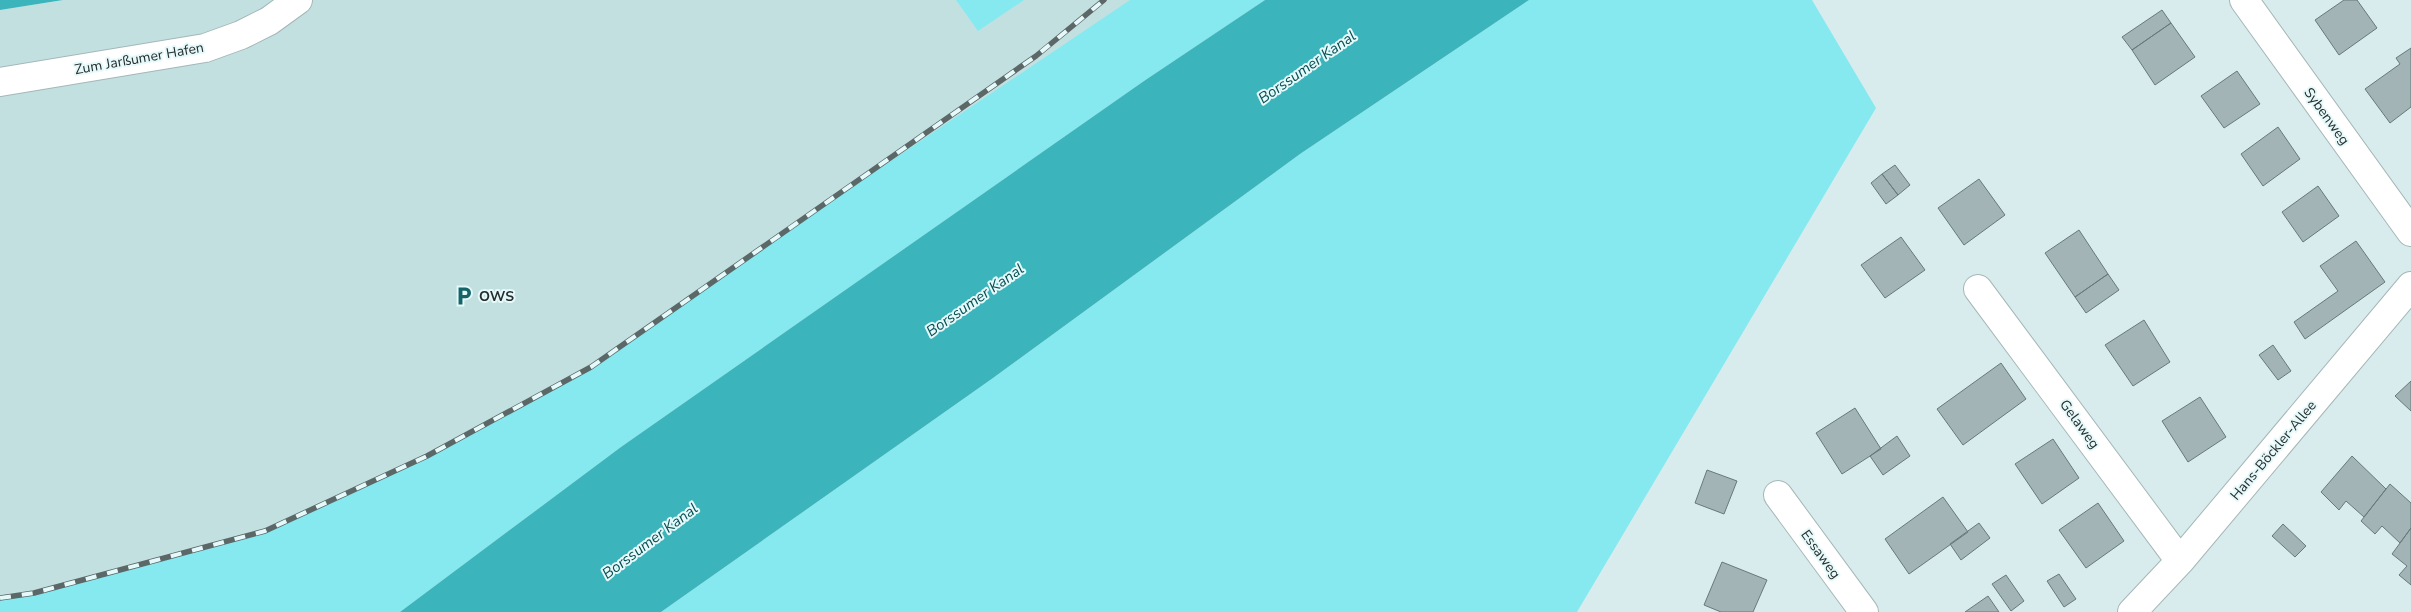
<svg xmlns="http://www.w3.org/2000/svg" width="2411" height="612" font-family="'Nunito Sans',sans-serif">
<style>
.built{fill:#c3e0e1}
.green{fill:#86e9ef}
.water{fill:#3cb4bb}
.building{fill:#a2b4b5;stroke:#68797a}
.lines{fill:none;stroke-linecap:round;stroke-linejoin:round}
.minor-casing{stroke:#a5b7b8;stroke-width:30}
.tertiary-casing{stroke:#a5b7b8;stroke-width:30}
.minor{stroke:#fff;stroke-width:28}
.tertiary{stroke:#fff;stroke-width:28}
.rail-casing{stroke:#5c6767;stroke-width:5.5}
.rail{stroke:#e6f9fa;stroke-width:4;stroke-dasharray:11;stroke-linecap:butt}
.labels{text-anchor:middle;stroke-width:4;stroke-linejoin:round;paint-order:stroke}
.street-label{font-size:14px;fill:#262d2d;stroke:#e6f9fa}
.poi-label{font-size:14px;font-weight:bold;fill:#262d2d;stroke:#e6f9fa;text-anchor:start}
.water-label{font-size:15px;font-style:italic;fill:#054e52;stroke:#e6f9fa}
</style>
<rect width="100%" height="100%" fill="#d9eced"/>
<path class="built" d="M63,0H1265L1144,81L621,447L400,612H0V10Z"/>
<path class="green" d="M956,0H1024L978,31Z
M1130,0H1265L1144,81L621,447L400,612H0V598L34,593L265,531L427,456L591,367L794,226Z
M1529,0H1812L1876,108L1577,612H661L993,378L1300,154Z"/>
<path class="water" d="M0,0H63L0,10Z
M1265,0H1529L1300,154L993,378L661,612H400L621,447L1144,81Z"/>
<path class="building" d="M2344,0H2357L2377,28L2339,55L2315,20Z
M2162,10L2171,23L2132,50L2122,37Z
M2171,23L2195,57L2155,85L2132,50Z
M2411,48V107L2390,123L2365,89L2400,64L2396,58Z
M2237,71L2260,104L2224,128L2201,96Z
M2278,127L2300,159L2263,186L2241,154Z
M1895,165L1910,185L1898,195L1882,174Z
M1882,174L1898,195L1886,204L1871,183Z
M1979,179L2005,215L1964,245L1938,208Z
M2318,186L2339,216L2303,242L2282,212Z
M2079,230L2108,274L2075,297L2045,253Z
M1901,237L1925,270L1885,298L1861,265Z
M2356,241L2385,282L2305,339L2294,322L2338,291L2320,266Z
M2108,274L2119,290L2086,313L2075,297Z
M2144,320L2170,362L2133,386L2105,345Z
M2273,345L2291,371L2278,380L2259,355Z
M2001,363L2026,399L1963,445L1937,409Z
M2411,381V411L2395,396Z
M2200,397L2226,437L2188,462L2162,421Z
M1855,408L1881,449L1842,474L1816,433Z
M1897,436L1910,456L1883,475L1870,456Z
M2053,439L2079,478L2042,504L2015,464Z
M2352,456L2386,489L2364,517L2346,501L2339,510L2321,492Z
M1707,470L1737,481L1724,514L1695,503Z
M2390,484L2411,503V528L2400,543L2382,526L2375,534L2361,521Z
M1943,497L1968,532L1909,574L1885,539Z
M2098,503L2124,541L2086,568L2059,530Z
M1979,523L1990,538L1961,560L1950,544Z
M2283,524L2306,546L2295,557L2272,536Z
M2411,528V585L2399,575L2407,566L2392,554Z
M1722,562L1767,580L1753,612H1721L1704,605Z
M2059,574L2076,599L2064,607L2047,581Z
M2006,575L2024,601L2011,611L1992,584Z
M1988,596L1999,612H1965Z"/>
<g class="lines">
<defs>
<path id="minor" d="M2244,0L2411,232
M1978,289L2180,561
M1778,495L1864,612
M2132,612L2180,561L2411,286"/>
<path id="tertiary" d="M0,82L205,48L241,35L269,21L298,0"/>
</defs>
<use href="#minor" class="minor-casing"/>
<use href="#tertiary" class="tertiary-casing"/>
<use href="#minor" class="minor"/>
<use href="#tertiary" class="tertiary"/>
<defs>
<path id="rail" d="M0,598L34,593L265,531L427,456L591,367L1036,56L1104,0"/>
</defs>
<use href="#rail" class="rail-casing"/>
<use href="#rail" class="rail"/>
</g>
<defs>
<symbol id="parking-bare" viewBox="-9 -9 18 18"><path d="M-3.5-5.5H1a3.5 3.5 0 0 1 0 7H-1V5.5H-3.5ZM-1-3.4V-.6H.8a1.4 1.4 0 0 0 0-2.8Z" fill="#146468" stroke="#e6f9fa" stroke-width="2.5" paint-order="stroke"/></symbol>
</defs>
<g fill-rule="evenodd">
<use href="#parking-bare" x="450" y="282" width="28" height="28"/>
</g>
<g class="labels">
<g class="street-label">
<text transform="translate(139 58) rotate(-10)" y="5">Zum Jarßumer Hafen</text>
<text transform="translate(2327 116) rotate(54)" y="5">Sybenweg</text>
<text transform="translate(2080 424) rotate(54)" y="5">Gelaweg</text>
<text transform="translate(2273 450) rotate(-50)" y="5">Hans-Böckler-Allee</text>
<text transform="translate(1821 554) rotate(54)" y="5">Essaweg</text>
</g>
<g class="poi-label">
<text x="479" y="301">OWS</text>
</g>
<g class="water-label">
<text transform="translate(1307 67) rotate(-35)" y="5">Borssumer Kanal</text>
<text transform="translate(975 300) rotate(-35)" y="5">Borssumer Kanal</text>
<text transform="translate(650 541) rotate(-37)" y="5">Borssumer Kanal</text>
</g>
</g>
</svg>
